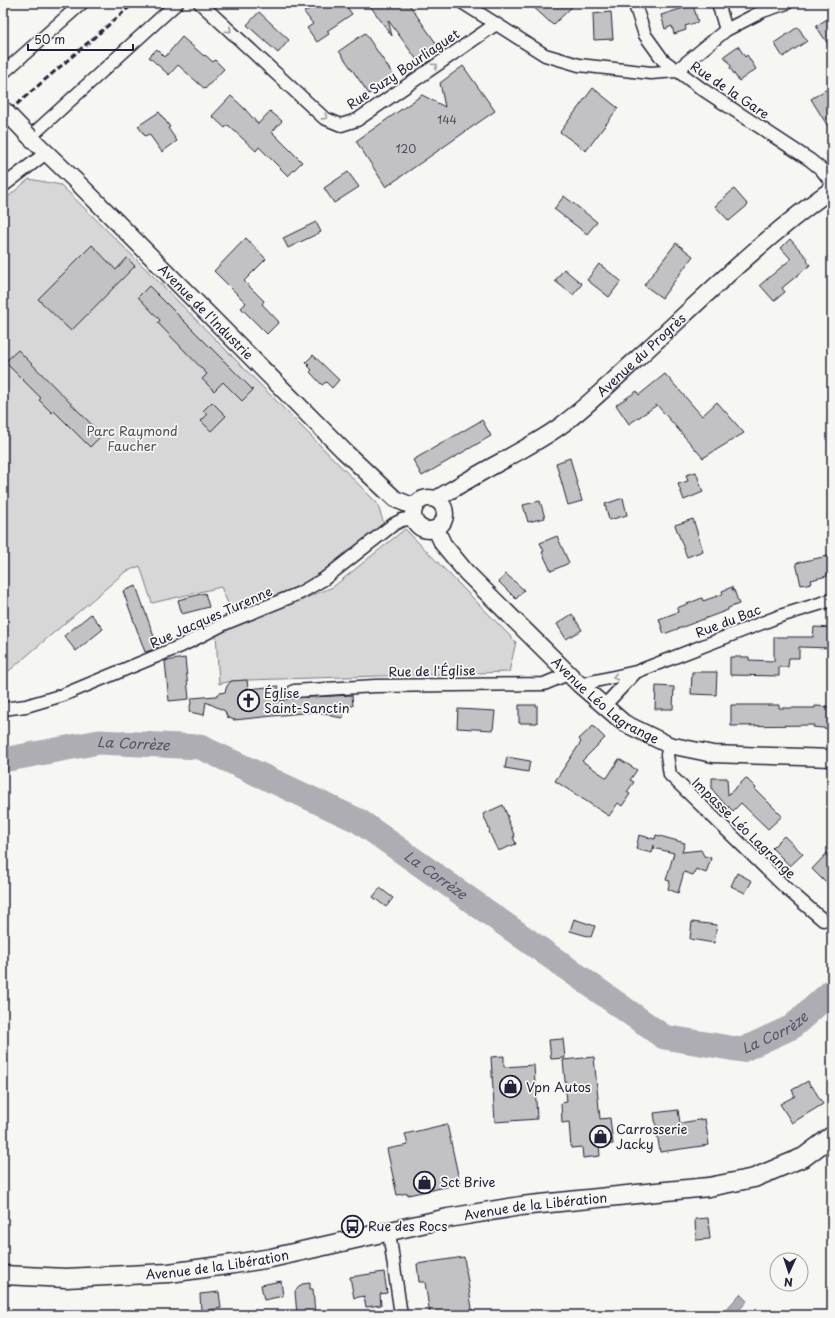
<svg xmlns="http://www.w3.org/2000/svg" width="835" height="1318" font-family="'Playpen Sans',sans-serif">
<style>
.green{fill:#d7d7d7;stroke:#7c7c89}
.water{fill:#adadb3;stroke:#757583}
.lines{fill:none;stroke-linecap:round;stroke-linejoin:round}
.river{stroke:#adadb3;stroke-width:25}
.building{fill:#c2c2c4;stroke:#22223b}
.street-casing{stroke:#22223b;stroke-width:15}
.secondary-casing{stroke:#22223b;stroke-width:19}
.primary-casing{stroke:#22223b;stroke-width:21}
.street{stroke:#f6f6f2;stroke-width:12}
.secondary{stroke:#f6f6f2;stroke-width:16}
.primary{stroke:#f6f6f2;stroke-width:18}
.rail{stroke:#22223b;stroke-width:3;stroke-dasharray:6 3;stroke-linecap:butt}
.secondary-bridge-casing{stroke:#22223b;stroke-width:19;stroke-linecap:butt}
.secondary-bridge{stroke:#f6f6f2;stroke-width:16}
.oneway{stroke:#9797a0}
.labels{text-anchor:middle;stroke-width:3.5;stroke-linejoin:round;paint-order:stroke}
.number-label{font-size:11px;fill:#4a4a5d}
.street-label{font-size:13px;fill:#22223b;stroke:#f6f6f2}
.park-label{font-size:13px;fill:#4f4f62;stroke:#f6f6f2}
.poi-label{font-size:13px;fill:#22223b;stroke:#f6f6f2;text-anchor:start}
.water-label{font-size:14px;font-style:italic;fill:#535365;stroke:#f6f6f2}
</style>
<rect width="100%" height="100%" fill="#f6f6f2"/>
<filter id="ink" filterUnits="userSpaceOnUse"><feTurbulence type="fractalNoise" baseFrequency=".025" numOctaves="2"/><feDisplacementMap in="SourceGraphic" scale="8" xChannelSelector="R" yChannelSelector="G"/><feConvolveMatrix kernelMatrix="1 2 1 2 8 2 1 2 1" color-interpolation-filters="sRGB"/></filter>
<g filter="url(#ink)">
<path class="green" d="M29,179L61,185L147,270L377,503L386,530L324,579L235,620L221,587L152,603L140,566L125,572L3,676V201Z
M405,529L516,642L509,672L247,680L232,681L219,684L216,634L333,587Z"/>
<path class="water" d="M740,1294L747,1301L735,1315H727L724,1312Z"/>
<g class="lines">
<path class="river" id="s1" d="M3,760L99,742L200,747L359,821L664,1037L742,1050L792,1027L832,991"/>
</g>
<path class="building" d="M307,3H344L352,14L327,31L329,34L317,42L307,28L313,24L304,12L311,8Z
M368,3H408L438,46L417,60L388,20L392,36Z
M529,3H576L553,25Z
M693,5L698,22L685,26L686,30L674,34L672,26L665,29L661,15Z
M259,12L289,40L278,53L247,25Z
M611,12L613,39L594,40L593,14Z
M832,16V50L816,26Z
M798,27L807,41L783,57L774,43Z
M365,33L394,76L369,94L339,51Z
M182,37L204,56L205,55L213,62L215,60L224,69L205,89L178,65L169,75L149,57L157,49L165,57Z
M738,46L745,57L747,55L756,69L739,81L730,68L731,66L724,56Z
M463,66L495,111L386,187L356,141L422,95L445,107L440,83Z
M832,86V133L811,99Z
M593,88L618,108L586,151L560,132Z
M231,96L244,108L258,124L270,111L282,121L272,132L302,162L288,176L259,147L256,151L228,125L225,128L212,116Z
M159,112L170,127L168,128L177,141L162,152L149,134L145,136L138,126Z
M348,172L359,187L334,203L324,188Z
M734,189L748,205L729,221L715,206Z
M564,196L597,222L587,234L554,209Z
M316,222L321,232L288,248L283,238Z
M246,238L266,259L244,281L264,301L262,304L279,322L267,334L241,308L246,303L214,271Z
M790,239L808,259L807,261L810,265L782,288L785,292L774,301L760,285L791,259L781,248Z
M676,243L693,256L662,298L644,285Z
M92,245L116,270L127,258L135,266L71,331L38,299Z
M599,264L621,281L609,297L587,280Z
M564,269L582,284L573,295L555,281Z
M149,286L253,390L242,401L223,382L214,391L202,379L207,374L158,323L160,320L138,297Z
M18,350L102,435L90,447L54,411L52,413L39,400L41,398L5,362Z
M313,355L339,380L332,388L326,382L322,385L310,372L312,370L308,366L309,365L306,362Z
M665,374L702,416L717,402L744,433L703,458L657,405L629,424L616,405L637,391L639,395Z
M212,402L226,416L211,431L201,421L207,415L203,411Z
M482,420L491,436L422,476L413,460Z
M570,458L582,501L568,505L556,463Z
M696,472L703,492L684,500L678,484L688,481L686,475Z
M623,498L627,515L609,520L605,504Z
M540,501L545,518L528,522L523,505Z
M693,519L703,551L687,557L675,525Z
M557,536L569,563L551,571L542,552L544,551L540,543Z
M832,555V572L827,574V576L811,580L812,583L801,585L796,563Z
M506,574L524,590L516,599L499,582Z
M136,586L158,648L145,652L123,591Z
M732,587L733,591L734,590L739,604L728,608V610L664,634L659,619L678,612L677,608L702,598L703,601L723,594L722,591Z
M205,593L209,607L182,614L178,600Z
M91,614L103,629L76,651L64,636Z
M572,614L582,630L566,639L557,624Z
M814,627L832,628V648L799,647V658H789L788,667H779V676L730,675V657H749V660L774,661V637H813Z
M185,658L189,699L169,701L165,661Z
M692,672H717L716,695L691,694Z
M247,680L248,689L278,686L280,701L292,698L352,695L353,706H346V709H343V718L331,716V714L312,712L234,720L227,717L225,711L206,702L204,715L189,712L192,698L216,696L220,693L225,692L227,686L231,681Z
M656,686L674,687L673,709H655Z
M519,705H537V723H519Z
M731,705H779V708H815V706L832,707V729L813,727L814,725L731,726Z
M458,709L495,711L493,730L457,728Z
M593,726L605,738L582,761L607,778L619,759L637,770L630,780L634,782L627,792L630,794L622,806L618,803L609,816L555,781L581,742L579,739Z
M507,757L530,761L528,772L505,768Z
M712,778H727L728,795L746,778L756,788L755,789L782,816L768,829L741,803L733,811L728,806V808L712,789Z
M503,805L508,817L507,818L515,837H513L516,844L498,851L489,832L490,831L483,814Z
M639,835L655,839L656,835L685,843L682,852L701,850L704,856L711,858L706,873L696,869L693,875L684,872L678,893L668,889L670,881L666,880L674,853L653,848L654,845L652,853L636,849Z
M784,836L803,854L790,866L772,848Z
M832,848V889L812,869Z
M737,873L752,881L745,893L731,886Z
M380,888L393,898L386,907L373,897Z
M574,919L595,926L591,937L570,931Z
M692,922L717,925L714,943L690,939Z
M563,1039L565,1058L551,1059L549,1040Z
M504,1056V1067L534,1065L537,1119L495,1122L491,1057Z
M594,1057L600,1119L610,1118L613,1144L599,1145L600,1156L583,1158L582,1147L571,1148L569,1122L562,1123L561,1103L567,1102L563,1060Z
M808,1081L811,1087L812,1086L823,1104L792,1123L780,1104L795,1096L792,1090Z
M678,1110L680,1123L705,1119L709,1145L660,1152L654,1113Z
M447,1124L460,1184L408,1195V1193L397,1195L387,1149L408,1145L405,1134Z
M708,1218L710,1239L696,1240L695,1219Z
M464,1257L473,1315H430L425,1282H419L417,1264Z
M384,1272L387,1293L380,1294L381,1305L366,1307L364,1296L354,1298L350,1277Z
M281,1281L283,1296L264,1300L261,1285Z
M310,1283V1289H313L315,1314L297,1315L295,1291L302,1284Z
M219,1292L221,1308L201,1311L200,1294Z"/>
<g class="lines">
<defs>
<path id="street" d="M200,3L324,118L341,125L357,120L496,24
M463,3L545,55L579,65L651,73L676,71L726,30L763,11L787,3
M636,3V8L645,35L663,60L702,89L810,160L821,169L832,183
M718,3L726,30
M3,73L82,3
M30,137L177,3
M3,186L46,153
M636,672L780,616L832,600
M580,685L591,682L636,672L604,706
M294,691L375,686L544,684L568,674
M3,709L26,706L63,695L181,646L226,623L300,593L324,579L394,524L402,520L413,518
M669,745L667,755L670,775L786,888L823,920
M389,1232L401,1315"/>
<g id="secondary">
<path id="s2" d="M30,137L81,186L344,451L395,499L415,507"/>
<circle cx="429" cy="514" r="16"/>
<path id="s3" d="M436,499C458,486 481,472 504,460C524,448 545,438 563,424C590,404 613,380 638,358C701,300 762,239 832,189"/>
<path id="s4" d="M436,529L443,544L466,572L580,685L624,723L669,745L713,754L832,758"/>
</g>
<g id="primary">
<path id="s5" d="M3,1275L66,1278L169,1273L234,1264L271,1258L448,1218L521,1206L666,1191L709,1187L754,1178L804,1157L832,1136"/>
</g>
</defs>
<use href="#street" class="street-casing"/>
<use href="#secondary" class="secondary-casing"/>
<use href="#primary" class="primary-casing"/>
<use href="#street" class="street"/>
<use href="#secondary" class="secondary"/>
<use href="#primary" class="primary"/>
<path class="rail" d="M3,116L134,3"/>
<defs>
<path id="secondary-bridge" d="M3,109L30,137"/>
</defs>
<use href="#secondary-bridge" class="secondary-bridge-casing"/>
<use href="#secondary-bridge" class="secondary-bridge"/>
</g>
<defs><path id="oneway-chevron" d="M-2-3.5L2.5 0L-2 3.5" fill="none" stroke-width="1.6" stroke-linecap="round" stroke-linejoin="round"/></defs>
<g class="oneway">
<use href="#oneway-chevron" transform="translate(229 30) rotate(43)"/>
<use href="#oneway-chevron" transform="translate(435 66) rotate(-35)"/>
<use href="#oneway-chevron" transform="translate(325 117) rotate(32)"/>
<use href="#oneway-chevron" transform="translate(615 677) rotate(168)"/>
</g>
</g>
<defs>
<symbol id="church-ring" viewBox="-11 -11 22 22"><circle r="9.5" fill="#f6f6f2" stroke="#22223b" stroke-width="1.5"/><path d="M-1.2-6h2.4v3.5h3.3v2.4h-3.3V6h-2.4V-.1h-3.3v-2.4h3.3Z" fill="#22223b"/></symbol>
<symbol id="shop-ring" viewBox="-11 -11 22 22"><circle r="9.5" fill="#f6f6f2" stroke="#22223b" stroke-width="1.5"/><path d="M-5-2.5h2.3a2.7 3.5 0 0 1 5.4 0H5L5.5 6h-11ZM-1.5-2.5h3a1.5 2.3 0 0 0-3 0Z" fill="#22223b"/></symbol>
<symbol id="bus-ring" viewBox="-11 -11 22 22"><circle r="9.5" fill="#f6f6f2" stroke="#22223b" stroke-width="1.5"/><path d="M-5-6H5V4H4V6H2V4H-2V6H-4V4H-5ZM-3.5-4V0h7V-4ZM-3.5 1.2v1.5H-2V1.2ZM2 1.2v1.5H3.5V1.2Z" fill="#22223b"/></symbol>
</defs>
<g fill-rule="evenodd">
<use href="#church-ring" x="236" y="688" width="25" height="25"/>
<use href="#shop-ring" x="498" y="1074" width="25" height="25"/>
<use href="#shop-ring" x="588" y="1124" width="25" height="25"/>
<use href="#shop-ring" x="412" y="1170" width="25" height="25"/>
<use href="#bus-ring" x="340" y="1214" width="25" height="25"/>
</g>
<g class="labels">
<g class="number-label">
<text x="447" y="124">144</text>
<text x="406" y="153">120</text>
</g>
<g class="street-label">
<text transform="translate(403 69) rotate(-34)" y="5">Rue Suzy Bourliaguet</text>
<text transform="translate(730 90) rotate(34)" y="5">Rue de la Gare</text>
<text dy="5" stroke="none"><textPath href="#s2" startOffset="248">Avenue de l'Industrie</textPath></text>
<text dy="5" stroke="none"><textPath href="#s3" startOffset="252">Avenue du Progrès</textPath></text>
<text transform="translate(211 617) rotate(-24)" y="5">Rue Jacques Turenne</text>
<text transform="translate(728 621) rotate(-21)" y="5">Rue du Bac</text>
<text transform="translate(432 671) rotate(-1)" y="5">Rue de l'Église</text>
<text dy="5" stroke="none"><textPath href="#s4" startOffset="243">Avenue Léo Lagrange</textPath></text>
<text transform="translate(744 828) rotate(44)" y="5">Impasse Léo Lagrange</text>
<text dy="5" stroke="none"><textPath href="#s5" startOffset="539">Avenue de la Libération</textPath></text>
<text dy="5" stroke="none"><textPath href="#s5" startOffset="215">Avenue de la Libération</textPath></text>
</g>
<g class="park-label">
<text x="132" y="436">Parc Raymond<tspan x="132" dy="15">Faucher</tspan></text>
</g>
<g class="poi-label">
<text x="264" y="698">Église<tspan x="264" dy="15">Saint-Sanctin</tspan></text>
<text x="526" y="1092">Vpn Autos</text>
<text x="616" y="1134">Carrosserie<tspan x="616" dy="15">Jacky</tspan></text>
<text x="440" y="1187">Sct Brive</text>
<text x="368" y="1231">Rue des Rocs</text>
</g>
<g class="water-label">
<text dy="5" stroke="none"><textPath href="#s1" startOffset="132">La Corrèze</textPath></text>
<text dy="5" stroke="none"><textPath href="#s1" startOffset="468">La Corrèze</textPath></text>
<text dy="5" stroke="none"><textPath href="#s1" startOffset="864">La Corrèze</textPath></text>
</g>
</g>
<rect width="835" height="1318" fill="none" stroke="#f6f6f2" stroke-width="16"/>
<rect x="8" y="8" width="819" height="1302" fill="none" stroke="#22223b" stroke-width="1.5" filter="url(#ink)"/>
<g transform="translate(789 1272) rotate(183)"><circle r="19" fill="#f6f6f2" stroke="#a1a1a9"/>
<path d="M0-3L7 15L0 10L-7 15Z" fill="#22223b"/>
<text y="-6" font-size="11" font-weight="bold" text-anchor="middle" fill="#22223b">N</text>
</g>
<path d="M28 44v6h105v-6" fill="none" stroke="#22223b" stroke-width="2"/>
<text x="34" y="44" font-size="12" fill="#22223b" stroke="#f6f6f2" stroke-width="3" paint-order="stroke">50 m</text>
</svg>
